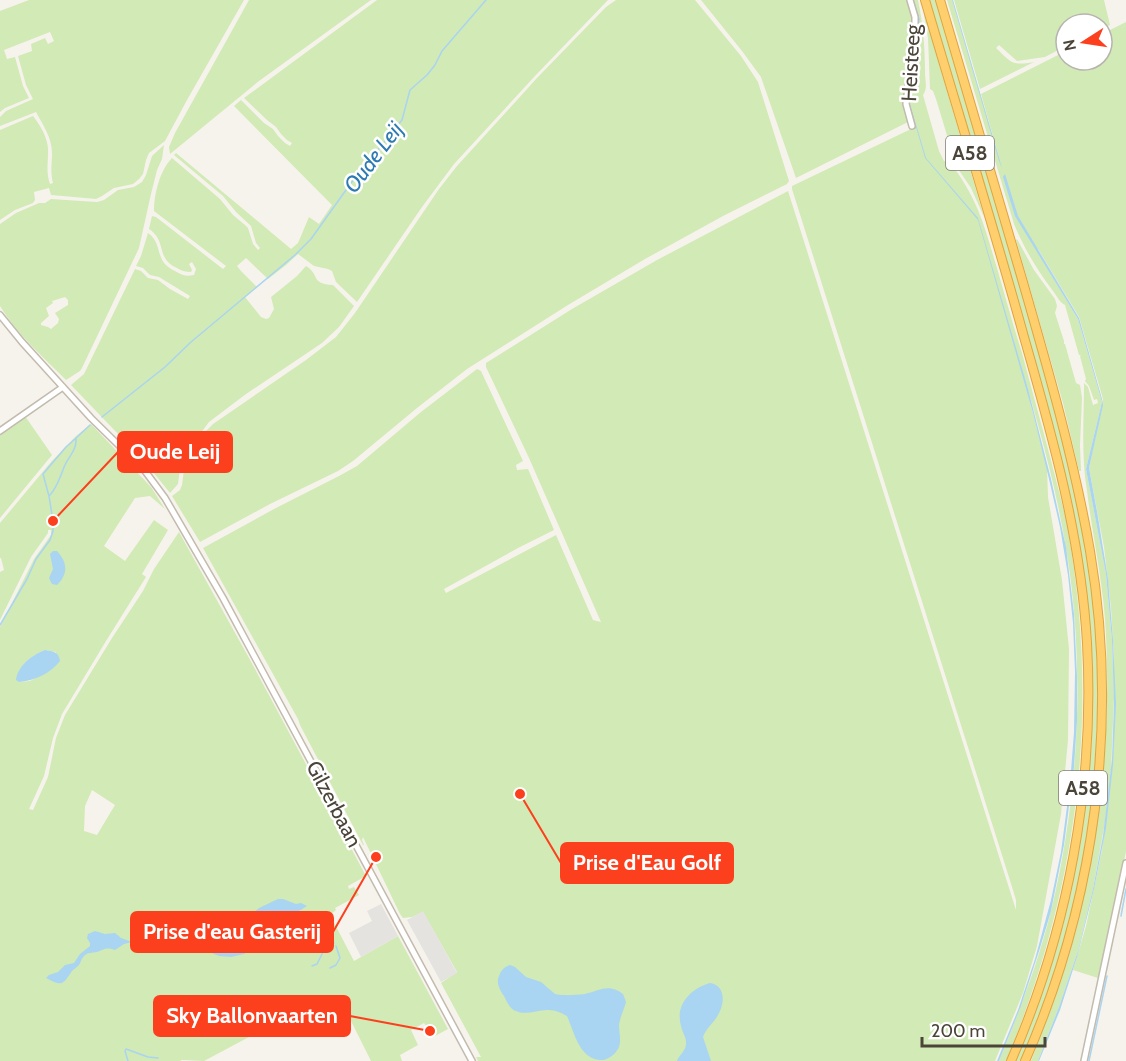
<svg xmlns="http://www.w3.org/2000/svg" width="1126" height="1061" font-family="Cabin,sans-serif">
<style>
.green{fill:#d2eab5;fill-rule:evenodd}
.parking{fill:#e5e3e0}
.water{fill:#a9d4f2}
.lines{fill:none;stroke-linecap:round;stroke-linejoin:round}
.stream{stroke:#a9d4f2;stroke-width:1.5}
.minor-casing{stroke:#c2bbae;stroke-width:8}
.highway-casing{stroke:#e0a43c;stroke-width:10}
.minor{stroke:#fff;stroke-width:5}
.highway{stroke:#ffcf6e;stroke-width:8}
.labels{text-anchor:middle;stroke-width:5;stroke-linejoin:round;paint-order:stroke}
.shield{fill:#fff;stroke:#817c74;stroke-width:1.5}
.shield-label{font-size:20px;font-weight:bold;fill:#4b4439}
.street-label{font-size:21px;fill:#4b4439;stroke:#fff}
.water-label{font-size:22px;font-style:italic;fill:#2e7ab2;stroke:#fff}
.leader{fill:none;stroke:#fc3f1d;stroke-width:2}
.callout-dot{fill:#fc3f1d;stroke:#fff;stroke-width:2}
.callout{fill:#fc3f1d;stroke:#fc3f1d;stroke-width:2}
.callout-label{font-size:22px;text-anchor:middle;font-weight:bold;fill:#fff}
</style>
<rect width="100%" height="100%" fill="#f6f3ec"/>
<path class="green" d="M29,0H244L187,100L165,141L149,153L146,160L143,174L139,179L133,184L114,188L102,196L96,199L51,195L49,188L34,192L35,200L33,203L15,210L0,220V130L33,116C41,126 49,140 48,153C48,164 46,173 50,184L53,183C50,172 52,164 52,153C52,138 43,125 36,112L0,126V117L6,111L33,99L26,85L18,56L32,51L31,44L45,38L48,44L54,41L50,32L4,50L7,59L15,57L23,86L29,98L5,108L0,112V11Z
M249,0H371L259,81L170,154L169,147L175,133Z
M377,0H608L535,76L454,164L422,207L357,302L336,282L332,271L328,269L314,266L298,254L286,265L268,279L246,258L237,266L241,271L257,287L245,297L261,317L266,319L269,318L274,309L271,297L297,276L306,266C320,274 310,284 333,285L354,306L339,327L322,343L246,394L209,422L188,450L180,469L178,484L170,493L145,462L71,385L84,374L135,269L141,271L148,278L158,280L170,289L188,299L190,296L159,277L150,275L143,268L136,266L141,256L148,233C164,244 153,261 175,271C182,275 186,277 194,275L196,269L192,262L189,264L192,270L191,272C186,272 182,271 177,268C155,258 168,242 149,229L152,216L156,217L223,269L226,266L154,211C154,194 160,170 172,158L220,199L233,215L245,225L248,228L253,244L258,250L260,248L256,243L251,226L236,212L223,196L174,155L176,153L291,249L298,243L309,217L319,224L332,205L234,106L241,100L264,123L273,129L278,136L285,143L290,146L292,143L287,140L281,134L276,127L267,120L244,98Z
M616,0H695L741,56L758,82L789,181L787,184L723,216L645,259L568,305L467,369L417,408L353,461L338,471L270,504L200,542L172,496L180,490L182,485L184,470L192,452L207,430L213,424L306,360L336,337L355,313L439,189L457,166L537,78L606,7Z
M701,0H908L914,18L905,105L908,122L796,178L761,77L742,51Z
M914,0H918C923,24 925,47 925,72C925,81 928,88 923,95L939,151L944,161L950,162C961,177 971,193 978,210C986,229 991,249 997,268C1005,296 1013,325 1022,353C1031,386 1040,420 1049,453C1055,477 1062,501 1067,525C1101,710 1078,889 1006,1061H999C1019,1012 1038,963 1051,911C1077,804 1084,691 1071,582C1062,510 1043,439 1022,370L1047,468L1048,497L1062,580L1069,649L1068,740L1061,814L1037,946L1023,993L995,1061H478L476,1057H481L441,983L457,972L423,912L412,917L403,918L400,914L363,837L362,840L364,845H363L300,725L298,719L203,548L274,509L339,476L357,466L421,412L477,369L481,371L523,461L516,465L517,470L528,469L554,530L518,548L444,589L446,593L556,535L593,620L601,622L529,458L486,367V363L572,309L657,260L788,191L1016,910V900L1013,890L792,189V186L911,129L908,106L918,17L909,103L917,127L910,104L920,19Z
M929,0H937C967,102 997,204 1026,306C1056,409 1086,513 1095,621C1108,772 1080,922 1022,1061H1015C1068,930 1096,796 1090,654C1085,536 1053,423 1020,311C990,207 960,104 929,0Z
M947,0H952L1002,168L981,94L1066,51V60H1102V34L1126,22V852L1098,978L1073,970L1086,926L1102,850L1108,807L1114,742V659L1111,608L1104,547L1089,468L1103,399L1079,317L1038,249H1036L1078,319L1102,402L1086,469L1106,574L1112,640L1114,698L1111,769L1105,822L1093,889L1078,951L1059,1007L1038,1061H1031C1047,1020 1063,979 1074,937C1100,840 1111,735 1106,635C1104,586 1093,539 1087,491C1081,455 1084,418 1084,383L1088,387L1093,405L1098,403L1097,399L1094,400L1089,386L1085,381L1086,379L1080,356L1081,355H1079L1065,305C1059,302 1057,296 1053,291C1037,270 1024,248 1014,224Z
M954,0H1104L1110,25L1102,29V24H1066V46L1045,57L1017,61L999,45L996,48C1012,63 1011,66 1034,62L980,89Z
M923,9L984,217L971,188L952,160L953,155L936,99L933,91L930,89L928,38Z
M164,145L162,159L157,170L151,194L139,248L82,368L80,371L66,380C43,357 17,334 0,306V224L16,213L39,203H45L51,199L97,202L104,200L118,190L134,187L142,182L146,175L152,156ZM65,297L68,300V305L55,313L59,319L58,323L51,329L48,327L41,325V323L49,316L46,308L53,303L52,301Z
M1017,239L1034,270L1055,299L1057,306L1055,313L1064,341V344H1065L1076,383L1080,385L1082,398L1080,445L1081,471H1079L1063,403L1016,240Z
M25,416L52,455L0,518V433Z
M91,424L151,487L165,509L150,496L135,498L104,546L125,561L154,520L168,530L142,574L146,577L106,641L62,714L53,738L44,776L29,809L33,810L48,777L56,738L65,715L112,638L143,591L154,569L179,532L249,658L366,876L348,886L349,889L354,887L359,895L335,908L336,910L330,915L354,961L398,936L448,1029L435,1036L430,1027L428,1028L424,1023L411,1030L418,1045L400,1055L402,1061H371L343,1005L335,1006L329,998L283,1019L204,1061L182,1060L180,1061H0V627L34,559L51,535V530H48V533L31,557L0,620V572L4,570L1,558H0V523L51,462L75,437ZM45,650L56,652L52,669L30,681L19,682L17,680C18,665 32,655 45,650ZM92,790L115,805L97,835L84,831L85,806Z"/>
<path class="parking" d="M381,904L398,936L361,957L349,933L372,921L367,911Z
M423,911L457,973L441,982L407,920Z"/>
<path class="water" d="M912,0H914L920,19L910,104L926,158L978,218L1028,389L1051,479L1066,547L1074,614L1077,676V721L1074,767L1064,845L1051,911L1040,948L1021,1006L999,1061H997L1018,1010L1035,959L1051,900L1061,852L1070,784L1074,732L1075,672L1073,623L1068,575L1060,527L1049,479L1033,413L978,220L925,158L909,103L918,20Z
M952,0H953L1002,168L999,161Z
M1005,174L1018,216L1079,318L1102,399L1103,405L1089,468L1098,517L1108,579L1113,640L1116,704L1113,765L1106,828L1094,889L1077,957L1060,1010L1039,1061H1038L1059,1007L1078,951L1093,889L1103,836L1112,759L1114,704L1112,640L1106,574L1086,469L1102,402L1078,319L1015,216L1003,177Z
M53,551H57C68,563 68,574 57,585L52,584L49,578L53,569L50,554Z
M45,650C53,651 59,652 60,661C51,673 34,681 19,682L16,680C18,665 32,655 45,650Z
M278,899H283L296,904L301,903L307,906L269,930L255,948L244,954L231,957L219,956L207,951L192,939L182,937L172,930L160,934L158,932L171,919L181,913L203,915L220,919L248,917L259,908Z
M95,931L105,934L115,933L121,938L132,942L124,944L115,950C105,947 106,949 97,952C92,953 88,952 84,956C81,959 81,962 79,965C77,967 74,969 72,971C62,986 62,986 46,978L49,975L58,972L65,965L74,963L80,954L90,946V943L87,938L88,934Z
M510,965L515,967L526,977L541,982L555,994C564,996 575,995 585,994C600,991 608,983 623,994L626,1002C624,1010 620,1017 619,1025C619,1033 622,1042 618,1049C615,1054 609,1059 603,1060C579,1061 574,1031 567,1016C562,1013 555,1010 549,1010C539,1009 526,1016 516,1011C510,1009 507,1002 504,996C501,991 497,986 498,979C500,972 503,967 510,965Z
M710,983C725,985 725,1002 719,1013C715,1022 706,1028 703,1037L711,1061H677C679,1055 686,1051 686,1044C687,1038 682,1032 681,1026C675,1005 690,989 710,983Z"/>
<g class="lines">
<path class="stream" d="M102,417L165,367L191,342L295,255L311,239L351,183L402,120L410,90L427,75L435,65L442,51L486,0
M49,496L43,474L66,447L75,439
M0,625L27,579L36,559L50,540L53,531V521L49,496C58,487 60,476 65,465C69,456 77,450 76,438L90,425
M1121,916L1126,889
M312,966L317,964L324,950L334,943
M330,968L336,965L340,958L336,946
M128,1061L125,1051L126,1049L148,1057L158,1058
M1089,1061L1107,976"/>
<defs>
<path id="minor" d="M910,0L915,17V25L906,104L912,126
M0,315L22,342L91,418L145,471L165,498L223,598L472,1061
M0,431L63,387
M1084,1061L1126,863"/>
<path id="highway" d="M925,0C958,112 993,225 1024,337C1053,438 1081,538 1087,643C1095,785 1068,931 1011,1061
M940,0C967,93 995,186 1022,279C1048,369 1074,459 1090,551C1119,722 1095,902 1025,1061"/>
</defs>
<use href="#minor" class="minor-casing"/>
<use href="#highway" class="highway-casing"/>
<use href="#minor" class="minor"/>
<use href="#highway" class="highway"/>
</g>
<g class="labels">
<g class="shield">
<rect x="946" y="136" width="48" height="34" rx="4.5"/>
<rect x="1059" y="771" width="48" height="34" rx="4.5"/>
</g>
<g class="shield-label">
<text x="970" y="160">A58</text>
<text x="1083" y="795">A58</text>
</g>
<g class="street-label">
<text transform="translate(911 63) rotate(-87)" y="7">Heisteeg</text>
<text transform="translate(334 804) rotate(62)" y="7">Gilzerbaan</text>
</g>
<g class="water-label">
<text transform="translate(373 157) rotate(-53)" y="8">Oude Leij</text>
</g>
</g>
<path class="leader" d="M53 521L118 452M520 794L561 863M376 857L333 932M430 1031L350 1016"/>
<g class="callout-dot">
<circle cx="53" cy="521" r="6"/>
<circle cx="520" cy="794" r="6"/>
<circle cx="376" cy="857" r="6"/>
<circle cx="430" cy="1031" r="6"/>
</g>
<g class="callout">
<rect x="118" y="432" width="114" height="40" rx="6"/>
<rect x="561" y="843" width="172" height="40" rx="6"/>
<rect x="131" y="912" width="202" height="40" rx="6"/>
<rect x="154" y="996" width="196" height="40" rx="6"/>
</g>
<g class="callout-label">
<text x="175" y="459">Oude Leij</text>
<text x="647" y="870">Prise d'Eau Golf</text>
<text x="232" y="939">Prise d'eau Gasterij</text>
<text x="252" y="1023">Sky Ballonvaarten</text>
</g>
<g transform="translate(1084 42) rotate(258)"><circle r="28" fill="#ffffff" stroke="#b7b4b0" stroke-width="1.5"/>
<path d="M0-4.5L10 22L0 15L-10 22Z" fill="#fc3f1d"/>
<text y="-9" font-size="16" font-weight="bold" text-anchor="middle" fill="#4b4439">N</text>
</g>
<path d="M922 1037v9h123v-9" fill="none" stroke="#4b4439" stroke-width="3"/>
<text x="931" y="1037" font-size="18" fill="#4b4439" stroke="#ffffff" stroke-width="4.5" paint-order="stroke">200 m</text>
</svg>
